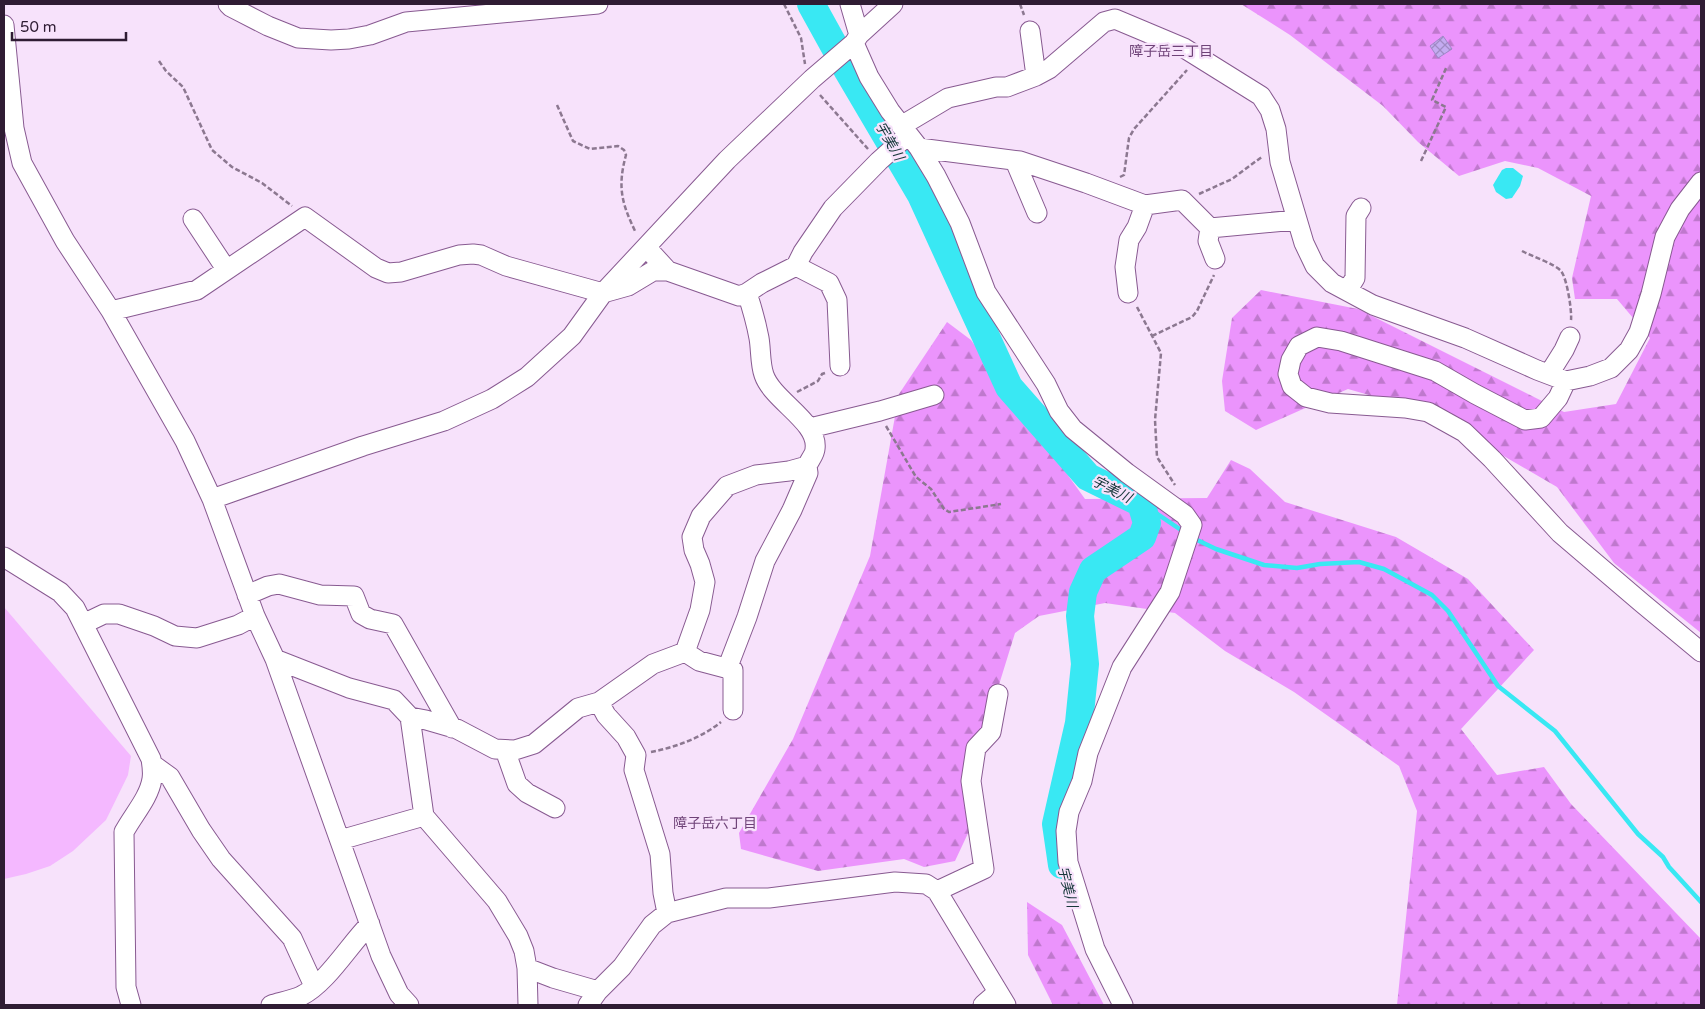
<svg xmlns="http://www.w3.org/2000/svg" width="1705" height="1009" font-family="'Varela Round','Noto Sans JP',sans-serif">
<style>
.forest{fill:url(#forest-firs)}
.park{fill:#f4b8ff}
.water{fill:#39e8f3}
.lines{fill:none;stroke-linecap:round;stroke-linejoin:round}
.stream{stroke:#39e8f3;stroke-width:4.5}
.river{stroke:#39e8f3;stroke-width:28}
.building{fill:url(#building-cross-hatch);stroke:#a087c9}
.minor-casing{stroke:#885a91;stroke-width:21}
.path{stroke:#8c7890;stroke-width:2.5;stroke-dasharray:5 2.5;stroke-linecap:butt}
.minor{stroke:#fff;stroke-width:19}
.labels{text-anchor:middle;stroke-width:4.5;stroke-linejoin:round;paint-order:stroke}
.neighbourhood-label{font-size:14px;fill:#6f4378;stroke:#f7e2fb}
.water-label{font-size:14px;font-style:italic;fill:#153739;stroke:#f7e2fb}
</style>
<defs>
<pattern id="forest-firs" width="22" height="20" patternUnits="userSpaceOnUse" patternTransform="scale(1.25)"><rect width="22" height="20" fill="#eb94fc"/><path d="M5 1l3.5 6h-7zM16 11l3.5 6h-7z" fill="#bf78cd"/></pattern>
<pattern id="building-cross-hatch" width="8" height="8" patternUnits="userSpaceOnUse" patternTransform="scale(1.25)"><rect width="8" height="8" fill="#c4abf1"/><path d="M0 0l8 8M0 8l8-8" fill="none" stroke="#a08ac4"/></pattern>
</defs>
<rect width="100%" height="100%" fill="#f7e2fb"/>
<path class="forest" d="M1241,4H1701V633L1614,563L1557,487L1428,412L1348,389L1256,430L1225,411L1222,381L1232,318L1261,290L1358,309L1564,412L1616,404L1650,338L1617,299H1575L1572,278L1591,196L1538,168L1505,161L1459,176L1418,142L1383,106L1290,35Z
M947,322L971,340L1085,499L1207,498L1231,460L1250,469L1285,502L1396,537L1468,579L1534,650L1461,729L1497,775L1544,767L1571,804L1701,939V1005H1397L1417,811L1399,766L1294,692L1225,651L1175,613L1105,603L1039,616L1015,633L972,772L970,829L955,861L924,867L904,859L818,871L741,849L739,833L793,739L870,556L899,394Z
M1027,902L1062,925L1104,1005H1053L1028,955Z"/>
<path class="park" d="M4,607L131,756L128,775L106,820L90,835L73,851L50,866L26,874L4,879Z"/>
<path class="water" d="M1506,168H1513L1523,176L1520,186L1512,198L1506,199L1496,192L1493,185L1502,170Z"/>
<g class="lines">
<path class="stream" d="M1141,503L1184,532
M1193,538L1216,549L1264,565L1297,568L1320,564L1359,562L1384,569L1432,595L1448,611L1498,686L1555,731L1638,834L1663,857L1669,867L1701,902"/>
<path class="river" d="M811,4L848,71L921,195L1009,387L1088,477L1141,503L1147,523L1142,537L1093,570L1083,592L1080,616L1085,664L1079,723L1056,824L1062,865"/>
</g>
<path class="building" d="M1443,36L1452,49L1438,58L1430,46Z"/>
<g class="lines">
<defs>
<path id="minor" d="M228,4L231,7L268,26L298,38L331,40L349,39L370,35L406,22L598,4
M850,4L859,35
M4,25L14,128L22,163L65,241L111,311L185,441L212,499L255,616L275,659L381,956L399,994L409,1005
M1030,31L1036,76
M854,43L869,77L890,111L919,148L936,176L960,223L986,292L1046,384L1059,411L1073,429L1127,473L1185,515L1192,525L1170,592L1122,667L1088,753L1082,781L1069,812L1066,831L1068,862L1095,949L1123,1005
M901,126L948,98L996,87H1007L1036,76L1049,69L1104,22L1115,19L1184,48L1261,96L1270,110L1276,129L1280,162L1304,243L1315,266L1332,283L1373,305L1465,338L1537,370L1566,381L1590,376L1611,368L1629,350L1639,332L1651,294L1665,237L1680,209L1701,182
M919,148L1020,161L1086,183L1145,205L1182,200L1210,228L1296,220
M1015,161L1037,213
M193,219L226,269
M1210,228L1208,241L1215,259
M646,247L668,271L739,296L747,293L762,283L796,266L803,252L833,208L879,161L908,135
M796,266L829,283L837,300L840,366
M1347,291L1355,278L1356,216L1361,208
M1128,293L1125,267L1129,240L1137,227L1145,205
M111,311L197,290L305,217L376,268L388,273L401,272L459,255L473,254L481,255L506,266L603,293L628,286L653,271H668
M1549,374L1564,350L1570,337
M1566,381L1558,398L1541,418L1525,420L1475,394L1435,371L1341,341L1317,337L1299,346L1291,360L1288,374L1292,386L1306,397L1330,403L1405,408L1428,412L1464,432L1492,459L1560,533L1642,603L1701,652
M810,428L880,411L934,395
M212,499L363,446L444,421L492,399L527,377L572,336L603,293L727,160L812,79L854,43L859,35L893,4
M4,557L60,592L75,608L151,759C152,765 153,773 152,779C149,798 133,815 124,832L126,987L131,1005
M247,595L268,586L279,584L320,595L354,596L361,614L370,619L393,624L452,728
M83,624L104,614H119L154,626L175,636L197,638L238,625L255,616
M685,652L699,661L733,670V710
M275,659L349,688L394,700L410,717L424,816L497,901L518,936L524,951L527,968L528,1005
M727,669L747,617L765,561L792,510L808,473L807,466
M599,702L606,715L626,737L636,755L634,770L660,854L663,893L667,913
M410,717L426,720L457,729L495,749L515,750L534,744L578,708L599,702L653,664L685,652L700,610L705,582L700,564L694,550L692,537L701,516L727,486L756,475L789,471L807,466C809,461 815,454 815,449C819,422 773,401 764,375C760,364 761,349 759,338C756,322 752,308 747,293
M505,750L517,784L527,793L555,808
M152,764L170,777L201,830L221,859L292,938L314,986
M340,840L424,816
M937,891L984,869L971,781L976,748L991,732L998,694
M527,968L553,978L598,991L622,967L652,925L667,913L726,898H769L895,882L926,884L937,891L1006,1005
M271,1005C281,1002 292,1000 301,996C327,983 349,945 370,924
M588,1005L598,991
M983,1005L998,992"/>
</defs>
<use href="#minor" class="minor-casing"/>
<path class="path" d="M784,4L801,38L805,64
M1020,4L1024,15
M159,61L166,71L183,87L212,150L232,167L262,183L292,206
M820,95L868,149
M557,105L573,141L590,149L618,146L624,150L626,155C617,188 622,204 636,233
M1421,161L1446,107L1432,100L1447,66
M1120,177L1124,175L1129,138L1134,129L1187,70
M1199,194L1232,179L1263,156
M1522,251C1531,256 1555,264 1561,271C1567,278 1572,311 1571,320
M1137,307L1161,353L1155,420L1157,457L1175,485
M1152,336L1192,317L1197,311L1214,275
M797,392L818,381L822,374L825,373
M886,426L916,477L931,489L944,509L949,512L1001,504
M651,752C676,747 701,738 721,722"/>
<use href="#minor" class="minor"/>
</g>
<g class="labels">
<g class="neighbourhood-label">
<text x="1171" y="56">障子岳三丁目</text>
<text x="715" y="828">障子岳六丁目</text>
</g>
<g class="water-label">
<text transform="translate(890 141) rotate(60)" y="5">宇美川</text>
<text transform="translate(1112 489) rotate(27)" y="5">宇美川</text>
<text transform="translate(1068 887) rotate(76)" y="5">宇美川</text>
</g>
</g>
<rect width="1705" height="1009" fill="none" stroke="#2f1c33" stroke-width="10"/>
<path d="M12 32v8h114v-8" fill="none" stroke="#2f1c33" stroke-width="2.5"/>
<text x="20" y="32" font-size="15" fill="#2f1c33" stroke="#f7e2fb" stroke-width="4" paint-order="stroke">50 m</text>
</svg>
